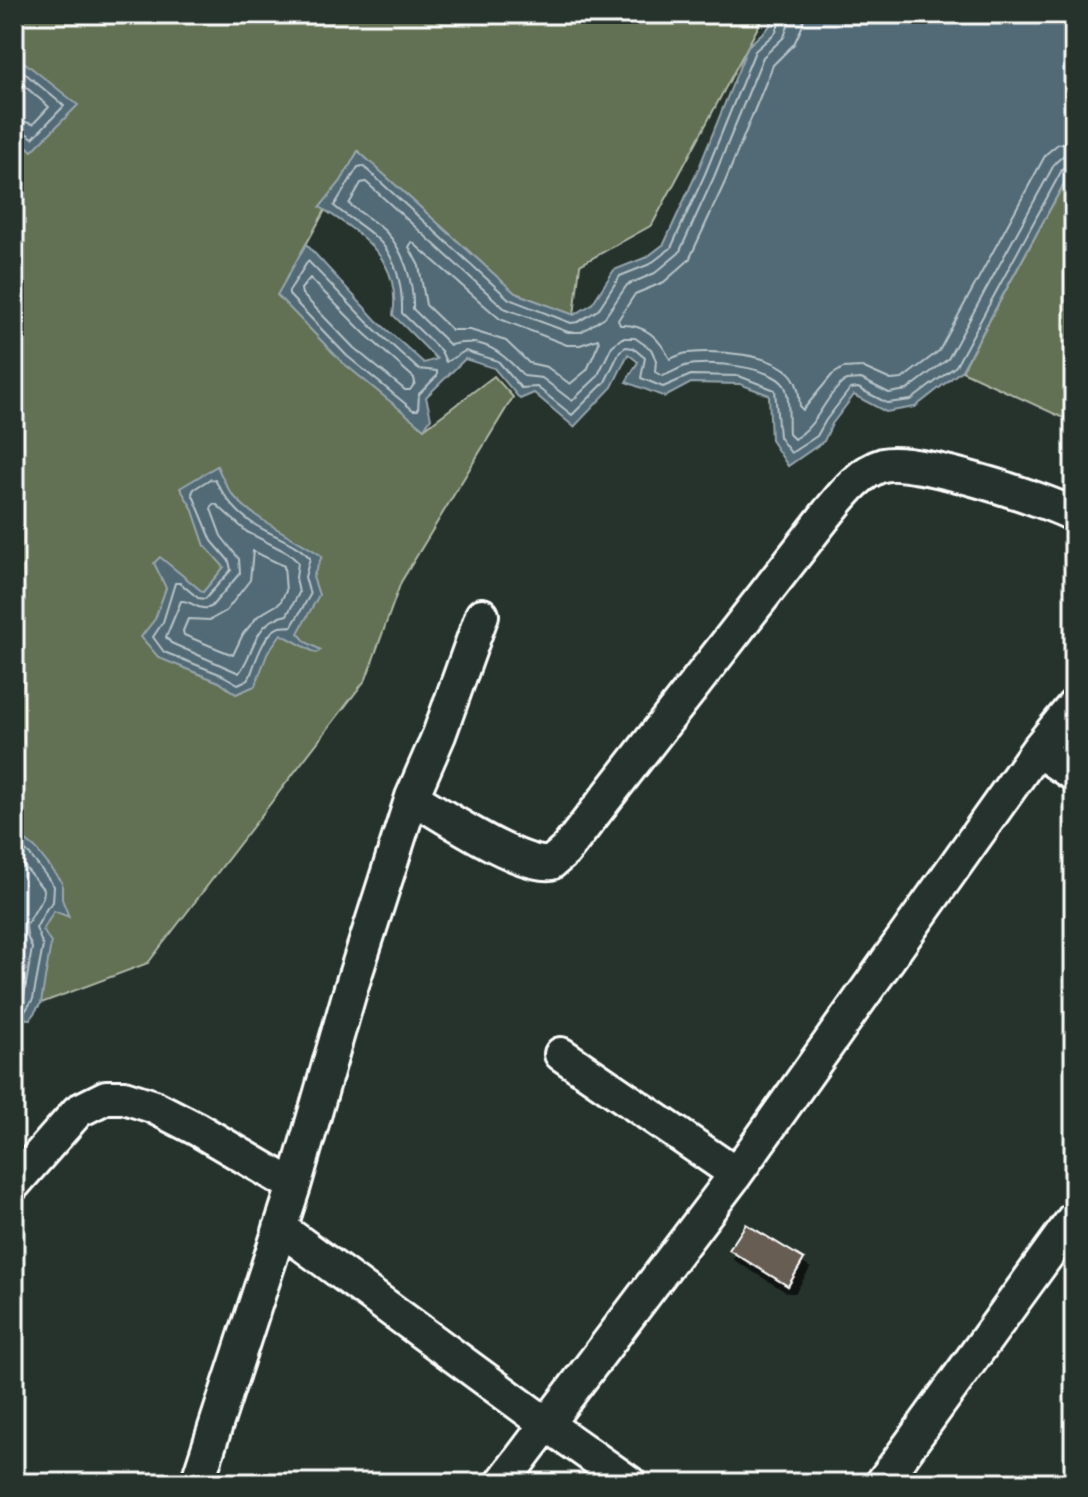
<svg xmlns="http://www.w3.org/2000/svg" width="1088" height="1497" font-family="Mynerve,sans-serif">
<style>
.green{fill:#627052;stroke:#b0b8a8;stroke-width:2}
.water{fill:#516b76;stroke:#97a6ad;stroke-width:2}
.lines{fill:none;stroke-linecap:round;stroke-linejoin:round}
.shore{stroke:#b9c4c8;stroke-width:2}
.building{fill:#675d52;stroke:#fff;stroke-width:2;filter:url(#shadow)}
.minor-casing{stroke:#fff;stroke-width:38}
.minor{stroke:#26332d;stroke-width:32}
</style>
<defs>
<filter id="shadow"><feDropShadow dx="5" dy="9" stdDeviation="0" flood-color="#0009"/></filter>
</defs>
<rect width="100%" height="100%" fill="#26332d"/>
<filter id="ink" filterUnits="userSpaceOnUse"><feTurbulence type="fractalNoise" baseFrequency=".0125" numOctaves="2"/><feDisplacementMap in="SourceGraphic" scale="16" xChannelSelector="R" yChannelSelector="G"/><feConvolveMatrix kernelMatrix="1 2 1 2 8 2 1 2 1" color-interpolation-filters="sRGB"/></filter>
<g filter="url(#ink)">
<path class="green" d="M14,14H765L652,225L580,265L574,315L515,293L358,151L278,295L424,429L494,376L513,397L401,582L366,679L148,963L41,1003L14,1029Z
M1074,165V423L962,371Z"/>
<path class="water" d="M775,14H1074V165L962,370L915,407L886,412L854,395L832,424L824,441L788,466L771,440L769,395L740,384L691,383L665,397L626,382L638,362L628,354L612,387L574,427L534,393L520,399L494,368L465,359L426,397L431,418L424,429L342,362L277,295L306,244L376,320L424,363L437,359L393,315C402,259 361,234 320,207L341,181L358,151L515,293L574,315L592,304L614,270L647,257L664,244L698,170L748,46L769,27Z
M14,54L78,105L32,151L14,134Z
M217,466C221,475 226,486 232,494C256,522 292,535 322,556L313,577L319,595L298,633L306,642L321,650L316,653L281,634L268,652L255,686L236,694L219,682L159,658L141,637L155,619L166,588L154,563L160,557L203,592L224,567L205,546L192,508L180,488Z
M14,831L36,849L62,882V899L69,917L54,911L43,930L51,943L41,1003L30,1019L14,1018Z"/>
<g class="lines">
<path class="shore" d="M782,14L776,32L755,51L705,174L671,248L650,264L620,276L598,310L578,322L571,323L509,299L363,166L358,167L334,206C347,217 362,225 375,237C396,254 403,288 402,313L441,351L446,362L465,351L498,361L521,388L537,387L572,415L605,382L620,351L626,347L633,348L645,358L641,378L663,387L691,375L739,376L775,390L779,437L791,453L817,436L826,420L850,389L858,388L887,403L911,400L956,366L1063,168L1074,164
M792,14L784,37L763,57L714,177L679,253L655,273L627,285L605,317L581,332H568L504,308L366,182L361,183L349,204C360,213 374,221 385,231C404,250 414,284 413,309L450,345C484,337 501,351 524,376L542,378L572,401L597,377L612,346L622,338H635L651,349L656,360L655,372L662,376C670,374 677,369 685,366C706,360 778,366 786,389C790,402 788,420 789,434L794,439C818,426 824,396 846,380L861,379L889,393L907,390L948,359L1055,163L1064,155L1074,153
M804,14L803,25L794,44L773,65L725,182L689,260L664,282L635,294L618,320L620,325C646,324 659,338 670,359C675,357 681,354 688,353C715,350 774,353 792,376C799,385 799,396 800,407L803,410L832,375L843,368L862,367L891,380L902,379L939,351L1046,154L1058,144L1074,141
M14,64L64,106L33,138L20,129H14
M14,77L49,107L33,124L14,119
M412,242L500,319L567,345H580L598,339L599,343L587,370L570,384L547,367L529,363L506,341L470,330H452L426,305L419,266L409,247Z
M308,261L371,326L418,369L437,371V376L419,394L418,410H413L347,356L289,295V291Z
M310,278L364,333L414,378L415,383L410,390H405L354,348L302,294L301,289Z
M210,479L215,480C225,498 238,515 257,526C274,536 296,543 310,558L305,577L310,595L292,626C288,627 284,626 280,627C264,631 254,666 249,679L238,684L222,675L164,652L153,637L163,622L175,583H180L198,598L205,599L231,570L229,561L212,541L192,493L194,489Z
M213,504L217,505L247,532L288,553L298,562L296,578L299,593L287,615C252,622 256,651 239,673L171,643L166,637L181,601C192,600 198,612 211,607L240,573L239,559L221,536L211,509Z
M253,551L284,566L286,591L280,603L258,616L243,634L233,655L184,635L183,631L188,619L210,620L226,611L250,580Z
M14,841L30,855L54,886L53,902L47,908L36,928L43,946L33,999L26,1010H14
M14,854L44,890L43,897L26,926L27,936L32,948L24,996L20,1000H14"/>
</g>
<path class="building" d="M746,1224L804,1259L788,1286L729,1250Z"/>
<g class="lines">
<defs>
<path id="minor" d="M1037,750L1074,775
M412,797C442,815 519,867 551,863L565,851L827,514C842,496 859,472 883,465C914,457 1043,498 1074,515
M561,1054L736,1174
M14,1184L78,1111L106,1097H124L152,1106L197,1129L294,1186
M280,1228L545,1423L630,1483
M197,1483L294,1186L351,988L412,797L439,735L482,615
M502,1483L736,1174L1037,750L1074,705
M882,1483L1074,1218"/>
</defs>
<use href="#minor" class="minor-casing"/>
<use href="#minor" class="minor"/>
</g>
</g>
<rect width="1088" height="1497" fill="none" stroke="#26332d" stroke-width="48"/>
<rect x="24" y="24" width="1040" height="1449" fill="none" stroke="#fff" stroke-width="3" filter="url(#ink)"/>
</svg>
